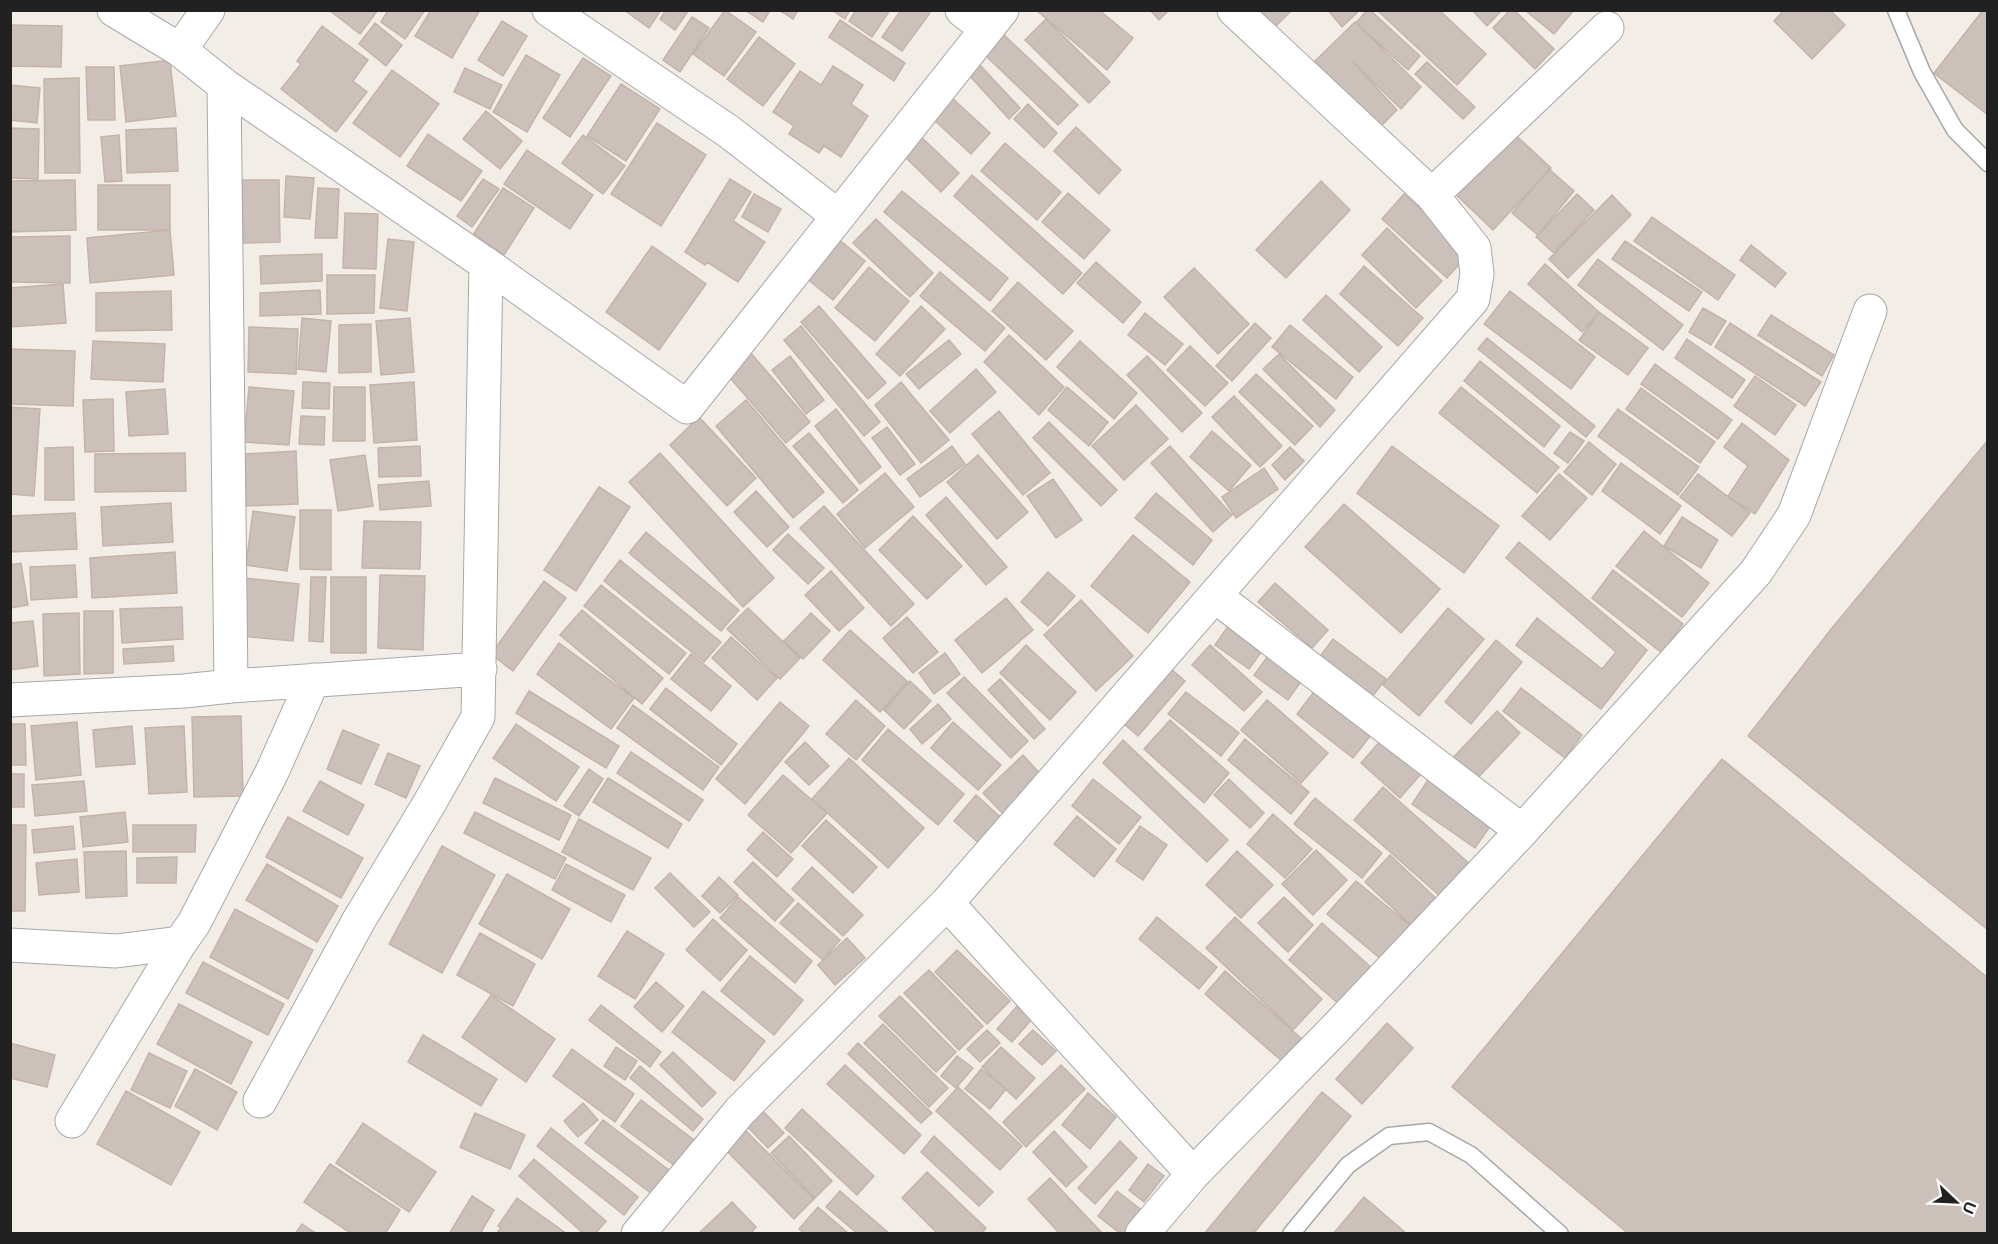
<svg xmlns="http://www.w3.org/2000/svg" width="1998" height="1244" font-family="Helvetica,sans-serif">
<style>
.building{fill:#cbc0ba;stroke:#c6b3a8;stroke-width:1.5}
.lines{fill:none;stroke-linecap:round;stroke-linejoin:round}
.lane-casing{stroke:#a8a8a8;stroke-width:19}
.street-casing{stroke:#a8a8a8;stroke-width:35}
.lane{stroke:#fff;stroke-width:16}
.street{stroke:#fff;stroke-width:33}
</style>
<rect width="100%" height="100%" fill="#f2eee7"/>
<path class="building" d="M329,10H378L360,34Z
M388,10H425L405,39L381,22Z
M431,10H480L452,58L415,36Z
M624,10H661L649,28Z
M666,10H689L675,30L660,19Z
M725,10L756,32L724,76L693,54Z
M745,10H767L769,12L763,22Z
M779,10H798L793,19Z
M832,10H850L845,19Z
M856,10H890L872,37L849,21Z
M901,10H926L930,13L902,51L882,37Z
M1036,10H1099L1133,38L1107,70Z
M1150,10H1169L1159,20Z
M1252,10H1292L1272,30Z
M1328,10H1360L1342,27Z
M1367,10H1370L1420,56L1408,70L1356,23Z
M1377,10H1439L1486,54L1457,85Z
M1472,10H1502L1487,26Z
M1510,10H1514L1554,49L1535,69L1493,28Z
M1525,10H1574L1554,34Z
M1784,10H1830L1845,25L1812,59L1774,21Z
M1983,10H1988V115L1934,73Z
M692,17L709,28L680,72L663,60Z
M1046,19L1110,82L1089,103L1025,40Z
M840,20L905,63L894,81L829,37Z
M502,21L527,36L503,76L478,60Z
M1355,22L1421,87L1401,109L1352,61L1397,110L1378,129L1315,61Z
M375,23L402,45L386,66L359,44Z
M10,25L62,26L61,67L10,66Z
M322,26L368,60L353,81L367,92L336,132L281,89L301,64L297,61Z
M1003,34L1078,105L1058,125L984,54Z
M759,37L795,64L763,106L727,79Z
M526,55L560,75L527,132L493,112Z
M583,58L611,76L570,137L543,118Z
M170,60L176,116L126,122L120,66Z
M1427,62L1475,107L1463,119L1415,74Z
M979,64L1020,108L1009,119L968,74Z
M833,66L863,85L851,104L868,116L841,157L824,146L819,153L789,134L794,126L773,112L800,71L821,85Z
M86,67H114L115,120H88Z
M465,68L502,85L490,109L454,92Z
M392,70L439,104L400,157L353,123Z
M79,78L80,173H45L44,79Z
M621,84L660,109L626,161L587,136Z
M10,85L40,88L37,123L10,120Z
M951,97L990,133L971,154L932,118Z
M1028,104L1057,133L1044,148L1014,119Z
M486,111L522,141L500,169L463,139Z
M657,123L706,155L661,226L611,194Z
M1076,127L1121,170L1099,194L1054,151Z
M10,128L39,129L38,179L10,178Z
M176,128L178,171L127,173L126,130Z
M1508,128L1551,168L1493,230L1451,190Z
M917,133L959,173L941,192L899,151Z
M428,134L482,171L461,201L407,166Z
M119,135L122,181L105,182L101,137Z
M583,135L625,166L603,194L562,163Z
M1005,143L1061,192L1037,220L981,171Z
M527,150L593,195L570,229L504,184Z
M1549,169L1574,191L1538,235L1512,213Z
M972,175L1082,273L1063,294L954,196Z
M286,176L314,178L310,219L284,217Z
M483,179L499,189L472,227L457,216Z
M730,179L751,192L733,221L765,242L738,282L707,262L705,265L685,252Z
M75,180L76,230L10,232V181Z
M242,180H279L280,242L243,243Z
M1321,181L1350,210L1286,278L1256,250Z
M98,185H170V230H98Z
M318,188L339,189L337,238H315Z
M503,188L534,208L504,255L473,235Z
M902,191L1008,278L990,301L884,212Z
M1068,193L1110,230L1084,259L1042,222Z
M754,194L781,209L768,232L742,217Z
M1404,194L1469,253L1447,278L1382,219Z
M1577,194L1594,210L1554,253L1536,237Z
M1612,195L1631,215L1568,278L1549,259Z
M345,213L378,214L376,269L343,268Z
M1652,217L1735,275L1718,300L1634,241Z
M876,219L933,273L910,297L853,243Z
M1387,228L1442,281L1416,308L1362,255Z
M170,230L174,275L90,283L87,238Z
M70,236V283L10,282V237Z
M837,238L865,261L833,300L806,278Z
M388,239L414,242L407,311L380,308Z
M1625,241L1702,292L1689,311L1612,259Z
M1751,245L1786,273L1775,287L1740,260Z
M652,246L706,284L659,350L606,312Z
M322,254V281L261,284L260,256Z
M1598,259L1683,325L1663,350L1578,285Z
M1096,262L1141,302L1123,323L1077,283Z
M1545,264L1599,312L1582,332L1528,284Z
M1364,266L1423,318L1398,346L1340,294Z
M869,267L909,301L875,341L835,308Z
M1194,268L1249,324L1218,354L1164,297Z
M940,272L1005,328L985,351L920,296Z
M327,275H375L374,313L327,314Z
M1018,282L1073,331L1046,360L992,311Z
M63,284L66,323L10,327V288Z
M320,290L321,314L260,316V293Z
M171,291L172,330L96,331V293Z
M1510,291L1595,357L1571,389L1484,324Z
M1326,295L1382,347L1359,372L1303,320Z
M819,306L886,383L868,399L801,322Z
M921,306L945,329L900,376L876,354Z
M1703,308L1726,321L1711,345L1689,332Z
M1599,312L1648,348L1628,375L1579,340Z
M1145,313L1183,344L1165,365L1128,335Z
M1771,315L1834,355L1822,376L1758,335Z
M302,318L331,321L326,372L298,369Z
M410,318L414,372L381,375L376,321Z
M1255,323L1271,338L1232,381L1216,366Z
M1730,323L1821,382L1805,406L1715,347Z
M371,324V372L339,373V325Z
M1290,325L1353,377L1336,399L1272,347Z
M801,326L880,422L864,436L784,340Z
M249,327L298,329L296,374L248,372Z
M1009,335L1064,387L1039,415L984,362Z
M1487,338L1595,426L1586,437L1478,349Z
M1687,339L1745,380L1732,398L1675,358Z
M949,340L961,354L919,389L906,374Z
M93,341L165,344L163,382L91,379Z
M1080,341L1137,393L1114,419L1057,367Z
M1190,346L1228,383L1205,406L1167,370Z
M10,349L75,351L73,406L10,404Z
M750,352L810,422L786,443L726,373Z
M1279,354L1335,410L1320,427L1263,369Z
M790,356L824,400L806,414L772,370Z
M1147,356L1202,413L1182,432L1127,375Z
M1480,361L1560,426L1544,447L1464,381Z
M1655,364L1732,420L1718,439L1641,384Z
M976,369L996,392L950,433L930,411Z
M1256,374L1313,426L1295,445L1239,392Z
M1755,376L1796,405L1775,435L1734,406Z
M303,382L330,383L329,409L302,408Z
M414,382L417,440L374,443L370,385Z
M901,382L949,440L921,463L875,405Z
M249,387L294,391L289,445L244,442Z
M334,387H365V441H333Z
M1067,387L1108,422L1089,446L1048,410Z
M1461,387L1559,467L1537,493L1439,413Z
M1641,388L1715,442L1700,463L1626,409Z
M165,389L168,434L129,436L126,392Z
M1234,396L1282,446L1260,467L1212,417Z
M113,399L114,451L85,452L83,400Z
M746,400L824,492L793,518L716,426Z
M1136,405L1168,439L1124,480L1092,446Z
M10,407L40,409L34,496L10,494Z
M836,409L881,467L860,484L815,426Z
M1618,409L1699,467L1678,495L1598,436Z
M999,411L1050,473L1023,495L972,434Z
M301,416L325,417L324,445L299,444Z
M699,417L756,478L727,506L670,445Z
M1049,422L1117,490L1101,506L1033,438Z
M1742,423L1789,460L1755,514L1728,496L1748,466L1724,447Z
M887,427L915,464L900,475L872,438Z
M1212,431L1251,465L1229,491L1190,457Z
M1570,432L1584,441L1568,463L1554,453Z
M809,433L858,490L843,503L793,446Z
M1988,440V930L1748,736L1832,628Z
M1589,442L1616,464L1592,495L1564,472Z
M420,446L421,476L379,477L378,448Z
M952,446L965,464L920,497L907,479Z
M1170,446L1232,515L1213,532L1151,463Z
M1392,446L1499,526L1464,573L1357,493Z
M73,447L74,500H45V448Z
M1290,447L1304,461L1285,480L1272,465Z
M296,451L298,504L246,506L245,454Z
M185,453L186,491L95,492V454Z
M660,453L774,578L743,607L629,482Z
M365,455L373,506L338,511L330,460Z
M978,455L1028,512L997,539L947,482Z
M1621,463L1681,506L1660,534L1602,491Z
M1264,468L1278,489L1236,518L1222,497Z
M885,473L914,507L865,548L837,514Z
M1559,474L1587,498L1550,540L1522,516Z
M1698,474L1750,513L1732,536L1680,497Z
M1053,479L1082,520L1056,538L1027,496Z
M429,481L431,506L380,510L378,485Z
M599,487L630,507L576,591L544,570Z
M756,491L789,527L767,547L734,512Z
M1156,493L1212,540L1193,565L1135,518Z
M946,497L1007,567L986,585L926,515Z
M171,503L173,542L103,546L101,507Z
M1344,504L1440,589L1401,633L1305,547Z
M824,506L914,604L891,626L800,528Z
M300,510H331V570L300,569Z
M253,511L295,517L287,571L246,565Z
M75,513L77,549L10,552V516Z
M913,516L962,566L927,599L879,550Z
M1682,517L1718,540L1701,568L1664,546Z
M364,521L421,522L420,569L362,568Z
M1644,531L1709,583L1682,617L1616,566Z
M646,532L739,610L721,631L629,553Z
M788,534L824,568L808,584L773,550Z
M1133,535L1190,582L1148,633L1091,586Z
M1519,542L1647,650L1601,709L1516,645L1537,618L1602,669L1616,652L1506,558Z
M175,552L177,593L92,598L90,558Z
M620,560L721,642L704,662L604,581Z
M21,563L28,605L10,608V565Z
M75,565L77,597L31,600L30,567Z
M1613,570L1683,624L1662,653L1592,598Z
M831,571L864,608L839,631L805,595Z
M1048,572L1075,596L1048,626L1021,602Z
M380,575L425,576L423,650L378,648Z
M311,577H326L323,642L309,641Z
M331,577H366V653H331Z
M246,578L299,584L293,641L240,636Z
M544,581L566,598L513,671L491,654Z
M1275,583L1328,630L1312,648L1258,602Z
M601,585L686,653L669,674L584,606Z
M1006,598L1033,630L982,673L955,640Z
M1081,600L1133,656L1096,691L1044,635Z
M182,607L183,639L122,643L120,609Z
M748,608L800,658L780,679L727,629Z
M1448,608L1484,639L1419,716L1383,685Z
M582,610L663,678L642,704L560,635Z
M84,611H113V673L84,674Z
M79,613L80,674L44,676L43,614Z
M811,613L830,631L803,659L784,641Z
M1236,615L1270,640L1249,669L1215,645Z
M907,617L938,652L913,673L883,638Z
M33,621L38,666L10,670V623Z
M850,630L908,682L880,712L823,660Z
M731,637L777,678L757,700L712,658Z
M1333,639L1386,679L1365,706L1312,667Z
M1496,640L1522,662L1471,724L1445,702Z
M559,643L634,698L611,729L537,674Z
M1026,645L1076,692L1050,720L1000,673Z
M1210,645L1262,692L1244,711L1192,665Z
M1276,645L1309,670L1288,700L1254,675Z
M173,646L174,661L124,664L123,649Z
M945,653L960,674L934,694L919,673Z
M691,654L731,686L711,711L671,679Z
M1163,662L1185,681L1138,736L1115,716Z
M964,677L1028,741L1011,758L947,693Z
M1000,679L1045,729L1034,739L988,690Z
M910,681L931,701L904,729L884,710Z
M1319,685L1375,730L1353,758L1297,714Z
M666,688L737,744L721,765L650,709Z
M1521,688L1582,735L1565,758L1503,711Z
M529,691L619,746L606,768L516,713Z
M1186,692L1239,733L1221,756L1168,714Z
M856,700L885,726L856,760L826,734Z
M1267,700L1328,753L1301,783L1241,730Z
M780,702L809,726L745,804L716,779Z
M938,704L951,719L922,744L910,729Z
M633,705L719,767L703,790L617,728Z
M1497,711L1520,733L1472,784L1449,762Z
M241,716L243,796L194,797L192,717Z
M1170,720L1229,773L1204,803L1144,749Z
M77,722L81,775L36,780L31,726Z
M953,722L1001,765L978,790L931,748Z
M10,724H25L26,765H10Z
M516,724L579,767L556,801L493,758Z
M132,726L135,764L96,767L93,730Z
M184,726L187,792L149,794L145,728Z
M888,729L964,794L938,825L862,760Z
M343,730L379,745L361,784L327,769Z
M1390,730L1429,765L1400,798L1361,763Z
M1245,739L1309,792L1291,814L1228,760Z
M1123,740L1228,840L1207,862L1103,763Z
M805,742L829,766L809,785L785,762Z
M631,752L703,800L689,821L617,773Z
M388,753L420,766L406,798L375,784Z
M1023,755L1044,778L1004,815L983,793Z
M849,758L924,828L888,868L812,799Z
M1722,759L1988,978V1234H1629L1452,1087Z
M589,769L603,779L579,816L564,806Z
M1434,771L1498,815L1475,848L1412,804Z
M10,774H24V807H10Z
M783,775L827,813L791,853L748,815Z
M495,778L571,815L559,840L483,803Z
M608,778L682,824L668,848L593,802Z
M1093,779L1141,817L1119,844L1072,806Z
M1229,779L1264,813L1250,828L1214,795Z
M84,781L87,811L35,816L32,785Z
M320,781L364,805L348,835L303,811Z
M1383,787L1470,864L1441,897L1354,820Z
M976,795L1005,821L982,846L954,821Z
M1315,798L1382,853L1362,878L1294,824Z
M125,812L128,842L83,847L80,817Z
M475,812L566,858L555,879L464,833Z
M1273,814L1312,849L1285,878L1247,844Z
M1077,816L1116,849L1094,877L1054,844Z
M288,817L363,858L341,898L266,857Z
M579,819L651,858L633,890L562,852Z
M826,820L877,867L853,893L802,846Z
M10,825H26L25,911H10Z
M133,825H196L195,852H133Z
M73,826L75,849L34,853L32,830Z
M1140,826L1167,845L1143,880L1116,861Z
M763,832L793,859L777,877L747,850Z
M442,846L495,875L442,973L389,944Z
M1316,850L1347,880L1313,915L1282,884Z
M126,851L127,896L86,898L84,852Z
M1237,851L1273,885L1241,918L1206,885Z
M1390,855L1442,904L1416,930L1365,882Z
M177,857L176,883H137V858Z
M77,859L79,892L39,895L36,863Z
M753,862L794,900L775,921L734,882Z
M267,864L338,906L317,942L246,900Z
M566,864L625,895L611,922L552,890Z
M812,867L863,915L843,936L792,889Z
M670,873L710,912L694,927L655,888Z
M507,874L570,909L542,959L479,924Z
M719,877L738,895L720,913L702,896Z
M1356,881L1416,930L1388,965L1327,914Z
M738,897L812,961L795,983L720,918Z
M1284,897L1313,925L1288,952L1258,923Z
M798,903L840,940L823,960L780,923Z
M235,909L313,950L288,999L210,957Z
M1157,917L1217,967L1199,989L1139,939Z
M1235,917L1322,999L1293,1030L1206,948Z
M713,919L747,950L720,981L686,950Z
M1322,923L1374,970L1342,1007L1289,960Z
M627,931L664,954L635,999L598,976Z
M480,933L535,964L513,1006L457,975Z
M847,938L865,958L835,985L818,965Z
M957,950L1010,1001L987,1024L935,972Z
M750,956L803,1000L774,1035L721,991Z
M203,962L284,1004L268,1035L186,993Z
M929,970L983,1026L959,1050L904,993Z
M1225,971L1303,1040L1283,1062L1205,994Z
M656,982L684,1006L662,1032L634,1007Z
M703,991L765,1041L734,1081L672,1032Z
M491,995L555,1039L526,1082L462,1037Z
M900,996L956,1052L936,1072L879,1016Z
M179,1004L252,1042L231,1084L157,1044Z
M601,1005L661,1052L650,1067L589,1020Z
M1018,1005L1033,1018L1012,1042L997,1029Z
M1387,1023L1413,1048L1362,1104L1336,1079Z
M883,1024L948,1088L929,1107L864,1043Z
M987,1030L1000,1043L980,1062L967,1049Z
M1033,1030L1056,1051L1042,1065L1019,1044Z
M423,1035L497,1079L481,1106L408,1062Z
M10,1043L55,1055L47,1087L10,1078Z
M858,1043L932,1113L921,1123L848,1054Z
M616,1047L637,1061L625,1080L604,1066Z
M1001,1047L1035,1078L1016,1099L982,1067Z
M572,1049L634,1094L615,1122L553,1076Z
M673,1052L716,1093L702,1107L660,1065Z
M149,1053L187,1071L170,1108L131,1090Z
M957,1056L973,1068L956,1088L941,1076Z
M845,1065L921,1135L904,1154L827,1084Z
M1061,1065L1085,1089L1026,1147L1003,1122Z
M640,1066L703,1119L693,1131L630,1078Z
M195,1069L237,1092L217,1130L175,1106Z
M981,1069L1006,1089L990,1109L965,1089Z
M958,1087L1022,1146L1000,1170L936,1111Z
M126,1091L200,1132L171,1185L97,1144Z
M1322,1092L1351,1116L1253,1234H1204Z
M1088,1093L1116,1117L1090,1149L1062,1125Z
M641,1100L694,1140L675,1166L621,1126Z
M583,1103L598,1120L578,1137L564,1121Z
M757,1105L784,1133L768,1148L742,1121Z
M802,1109L874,1176L857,1195L785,1128Z
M475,1113L525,1135L510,1169L460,1147Z
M603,1120L670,1171L652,1194L585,1143Z
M363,1123L436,1172L409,1212L336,1163Z
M742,1127L814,1199L794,1219L723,1147Z
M551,1128L638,1197L624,1215L537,1146Z
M1054,1131L1087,1167L1066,1187L1033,1152Z
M789,1136L832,1181L815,1198L771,1153Z
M934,1136L993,1192L979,1206L921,1152Z
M1120,1141L1137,1158L1095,1204L1078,1188Z
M534,1159L606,1221L595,1234H584L519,1176Z
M330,1164L400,1210L385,1234H352L304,1202Z
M1148,1164L1164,1176L1144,1202L1129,1190Z
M927,1172L986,1228L981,1234H938L902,1198Z
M1050,1178L1103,1234H1060L1028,1199Z
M840,1191L890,1234H858L826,1207Z
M1117,1191L1144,1212L1127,1234H1121L1098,1216Z
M472,1196L494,1210L480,1234H449Z
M1364,1197L1407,1234H1333Z
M517,1198L567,1234H496L501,1228L498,1226Z
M732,1202L756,1227L750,1234H698Z
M818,1207L849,1234H805L799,1229Z
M302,1224L317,1234H295Z"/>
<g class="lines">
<defs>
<path id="lane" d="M1896,10L1922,72L1955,130L1988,163
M1291,1234L1348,1165L1389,1136L1429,1132L1471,1155L1560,1234"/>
<path id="street" d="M114,10L180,50L224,85L486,264L687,407L1002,10
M549,10L728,131L838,216
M962,10L987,29
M180,50L208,10
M224,85L231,686L480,669
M1432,195L1607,28
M1215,596L1522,831
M10,700L184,691L231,686
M947,903L1193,1174
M10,945L116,951L180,943L194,923L272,772L313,680
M260,1101L359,920L429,804L478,717L486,264
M72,1121L180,943
M638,1234L740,1111L947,903L1473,299L1477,274L1474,248L1432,195L1234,10
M1142,1234L1193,1174L1335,1029L1522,831L1756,572L1794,515L1870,311"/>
</defs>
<use href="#lane" class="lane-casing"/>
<use href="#street" class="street-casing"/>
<use href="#lane" class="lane"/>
<use href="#street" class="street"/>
</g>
<rect width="1998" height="1244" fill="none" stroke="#212121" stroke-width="24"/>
<g transform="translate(1956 1202) rotate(113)" stroke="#ffffff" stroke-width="4.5" paint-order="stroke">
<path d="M0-4.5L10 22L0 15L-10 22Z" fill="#212121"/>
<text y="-9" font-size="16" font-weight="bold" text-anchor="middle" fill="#212121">U</text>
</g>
</svg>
